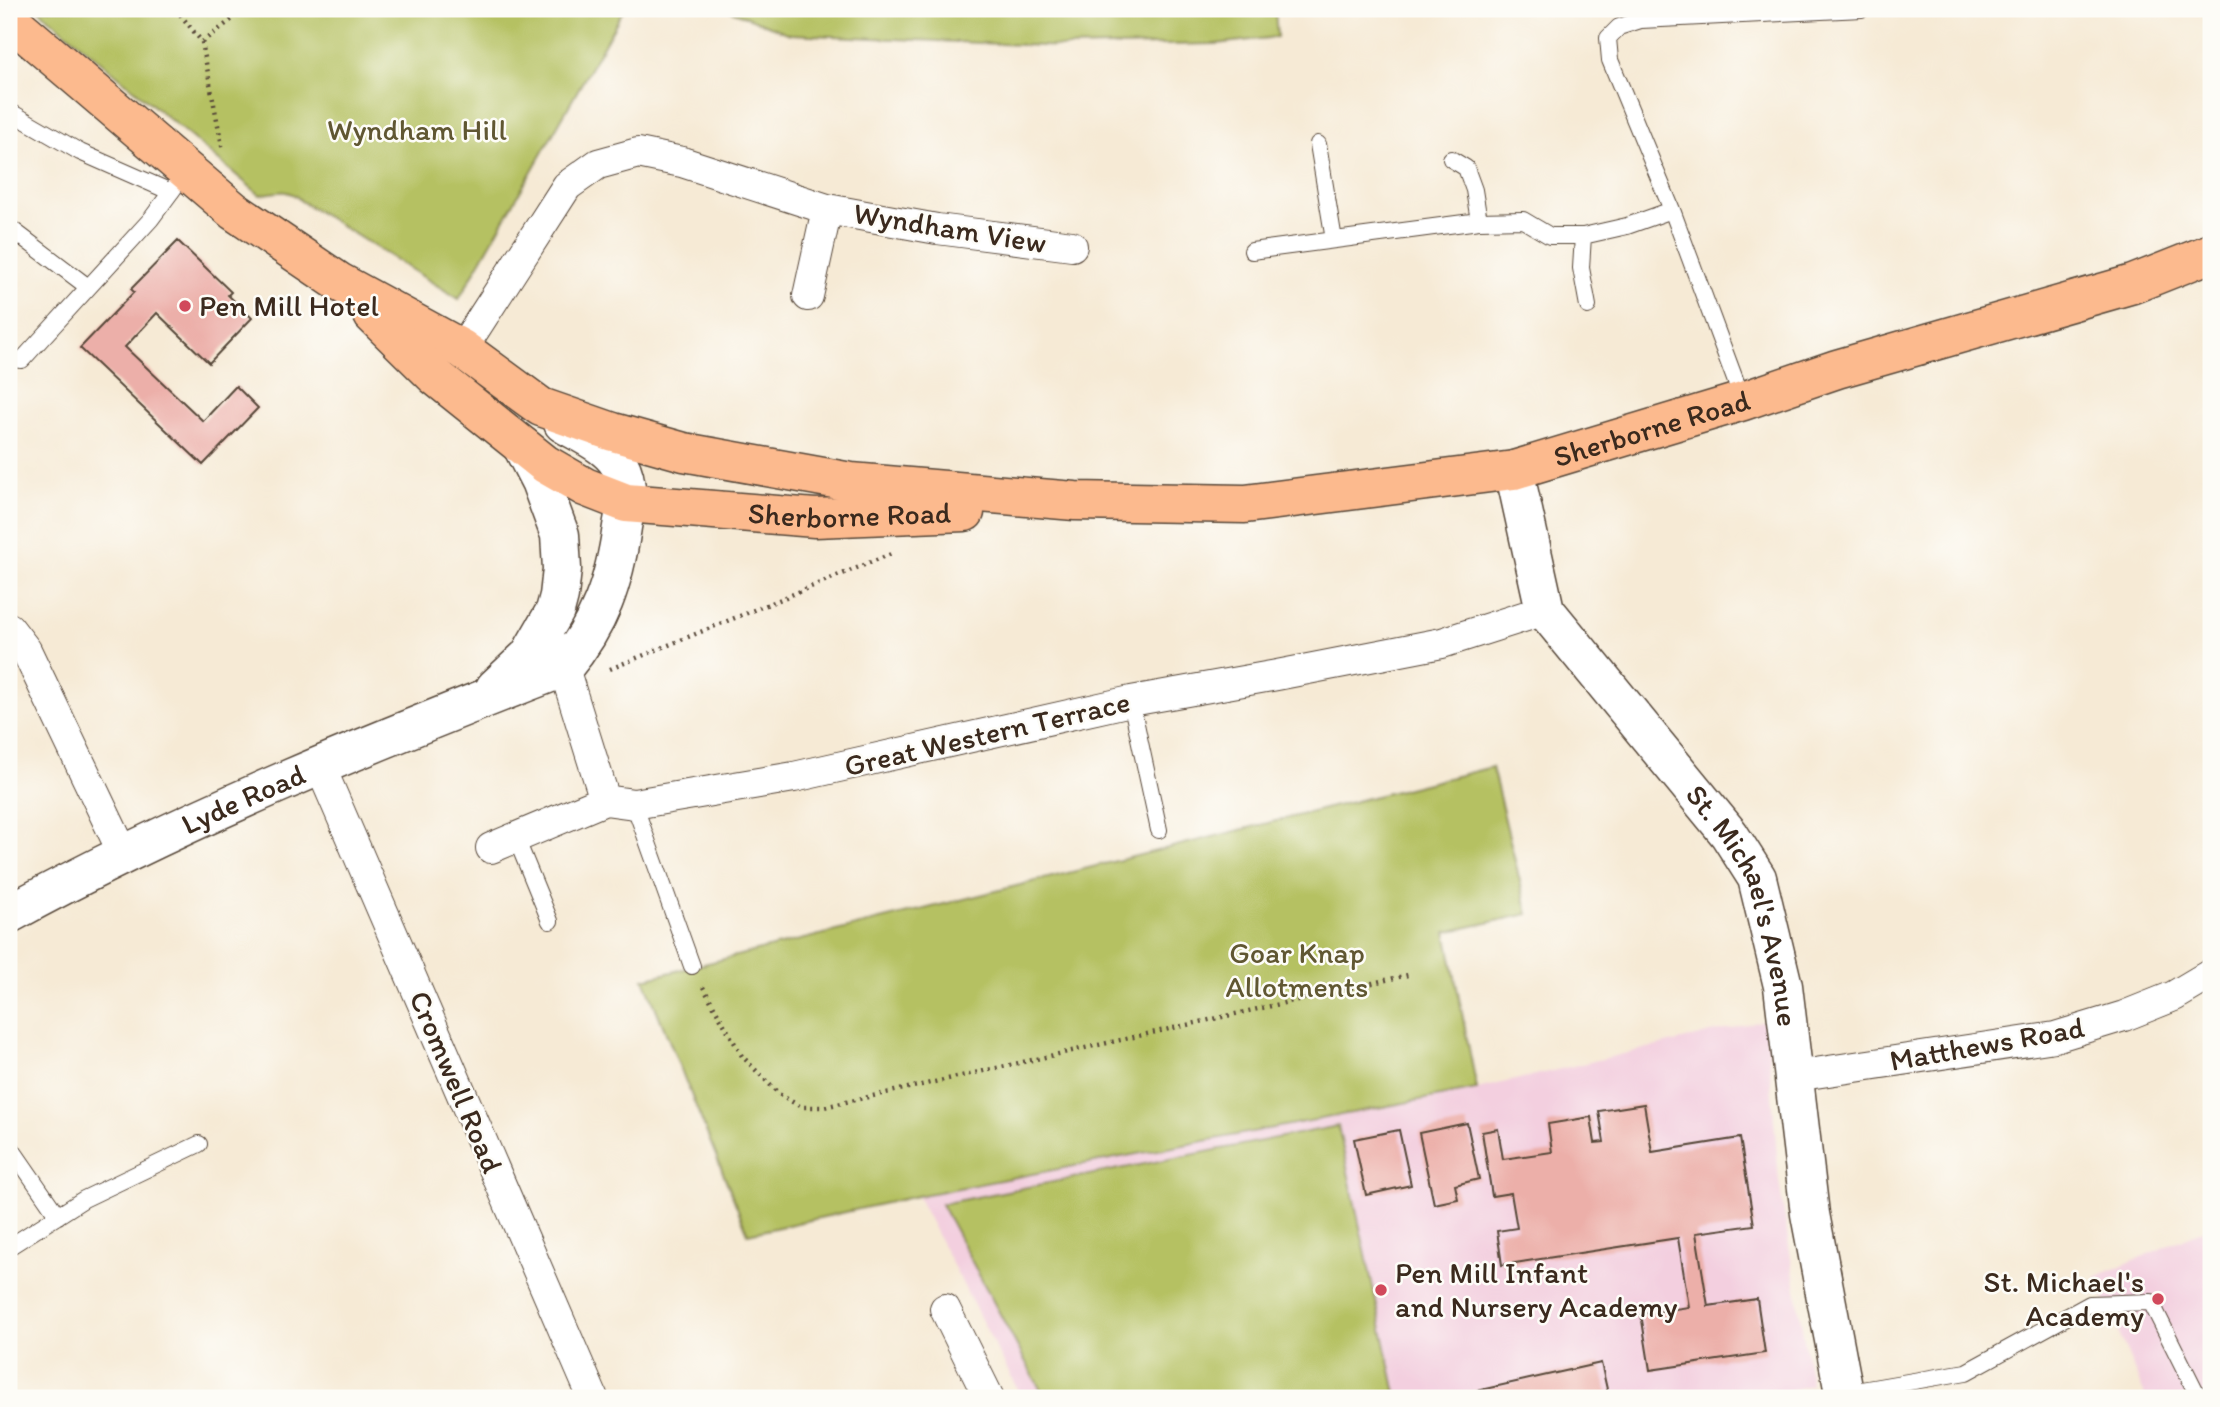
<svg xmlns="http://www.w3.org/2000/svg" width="2220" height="1407" font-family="Itim,sans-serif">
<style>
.built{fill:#f3cfdf}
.green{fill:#b5c162;stroke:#787640;stroke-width:2}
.building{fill:#ecafa9}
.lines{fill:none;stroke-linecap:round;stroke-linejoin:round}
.service-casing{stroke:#574739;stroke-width:18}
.minor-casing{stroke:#574739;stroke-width:32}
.tertiary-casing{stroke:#574739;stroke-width:41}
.primary-casing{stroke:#574739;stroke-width:41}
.path{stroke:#574739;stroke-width:4.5;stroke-dasharray:2 5;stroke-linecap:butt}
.service{stroke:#fff;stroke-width:16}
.minor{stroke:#fff;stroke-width:30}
.tertiary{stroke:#fff;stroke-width:38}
.primary{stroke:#fcba8e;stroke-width:38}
.poi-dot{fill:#d1495b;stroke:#fdfcf7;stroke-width:2.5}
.labels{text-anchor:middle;stroke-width:5;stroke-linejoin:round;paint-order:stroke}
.park-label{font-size:30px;fill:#605732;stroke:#fdfcf7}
.street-label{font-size:30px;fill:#3b2a1e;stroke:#fdfcf7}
.poi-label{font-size:30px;fill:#3b2a1e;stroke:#fdfcf7;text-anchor:start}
</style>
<rect width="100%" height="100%" fill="#fdfcf7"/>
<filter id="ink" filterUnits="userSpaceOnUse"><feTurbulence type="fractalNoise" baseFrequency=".0143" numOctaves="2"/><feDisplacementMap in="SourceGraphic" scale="14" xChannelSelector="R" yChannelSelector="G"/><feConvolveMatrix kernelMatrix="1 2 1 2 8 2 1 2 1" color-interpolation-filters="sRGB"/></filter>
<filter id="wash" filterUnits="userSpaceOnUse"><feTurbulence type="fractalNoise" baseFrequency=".00686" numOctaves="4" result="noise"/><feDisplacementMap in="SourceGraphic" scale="28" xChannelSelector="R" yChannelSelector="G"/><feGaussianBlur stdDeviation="1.57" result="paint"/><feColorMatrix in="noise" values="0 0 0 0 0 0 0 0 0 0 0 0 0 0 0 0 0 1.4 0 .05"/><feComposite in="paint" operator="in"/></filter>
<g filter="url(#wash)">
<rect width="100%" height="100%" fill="#f6ead5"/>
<path class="built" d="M1766,1020L1779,1181L1811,1385L1759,1398H1022L917,1196L1477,1089Z
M2211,1227V1398H2146L2095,1277Z"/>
<path class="green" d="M38,9H624L459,299L301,201C289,187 276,192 260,195Z
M727,9H1275L1277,37L1216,44L1063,47L790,34Z
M1492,767L1528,914L1446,932L1477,1089L917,1196L748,1234L644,979Z
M1338,1126L1397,1398H1045L941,1204Z"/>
<g id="blocks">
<path class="building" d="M178,241L231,292L228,295L252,318L209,363L157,313L125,347L203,421L236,386L258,408L203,465L80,348L134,292L131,289Z
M1644,1104L1652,1152L1740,1138L1754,1225L1696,1233L1708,1306L1757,1299L1765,1353L1650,1370L1641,1314L1689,1307L1678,1238L1502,1265L1497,1231L1517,1228L1511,1193L1492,1196L1482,1132L1498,1129L1503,1159L1552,1152L1548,1124L1591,1117L1595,1143L1604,1142L1599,1111Z
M1467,1123L1479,1179L1455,1185L1458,1199L1434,1204L1419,1133Z
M1399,1130L1411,1185L1366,1195L1354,1139Z
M1601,1363L1609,1398H1468L1467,1393Z"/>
</g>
</g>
<g filter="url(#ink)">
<use href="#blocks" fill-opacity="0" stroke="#574739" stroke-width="2"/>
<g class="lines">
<defs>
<path id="service" d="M9,111L80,152L171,192L176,185
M1318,144L1334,240
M1451,159L1466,168L1474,190L1479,221
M9,227L88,287
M1583,236L1581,268L1588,306
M1252,251L1479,221L1523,220L1550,236H1583L1627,226L1672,210
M9,359L22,360L151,219L171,192
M1743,401L1672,210L1610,60L1608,38L1619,27L1641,20L1862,9
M1131,701L1159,830
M634,804L692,966
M516,838L550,921
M9,1145L58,1216
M9,1247L84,1199L199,1144
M1844,1393L1966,1372L2090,1304L2151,1302L2199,1398"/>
<path id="minor" d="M808,296L827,209
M462,349L567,186L598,164L638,153L682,162L827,209L937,229L1072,246
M9,628L26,650L123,853
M558,649L605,800L634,804L794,777L1131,701L1277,675L1442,643L1545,610
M320,766L593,1398
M491,848L605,800
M1795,1076L2055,1037L2124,1016L2174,996L2211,974
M945,1309L989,1398"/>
<g id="tertiary">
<path id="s1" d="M1514,470L1545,610L1729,834L1757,878L1783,986L1810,1214L1845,1398"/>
<path d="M495,688L529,656L555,611L559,596L562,569L560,535L540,481L522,446"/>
<path id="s2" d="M9,914C186,817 375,741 563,668C600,624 614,583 622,527C626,506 630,483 619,464C608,445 581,434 563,423"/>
</g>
<g id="primary">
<path id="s3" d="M9,19L234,211L339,282L462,349L541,407L613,432L684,452L851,482L1075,501L1245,504L1514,470L1743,401L1837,369L2133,284L2211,253"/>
<path id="s4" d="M373,315L435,376L545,464L585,487L626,503L815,518L965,512"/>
</g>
</defs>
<use href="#service" class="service-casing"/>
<use href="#minor" class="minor-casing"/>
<use href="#tertiary" class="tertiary-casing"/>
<use href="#primary" class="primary-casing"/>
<path class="path" d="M176,9L202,42L223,151
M202,42L246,9
M610,669L891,554
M703,987L742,1056L779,1094L801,1107H824L1408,975"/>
<use href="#service" class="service"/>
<use href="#minor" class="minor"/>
<use href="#tertiary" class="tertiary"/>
<use href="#primary" class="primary"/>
</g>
</g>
<g class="poi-dot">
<circle cx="185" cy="306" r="7"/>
<circle cx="1381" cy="1290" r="7"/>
<circle cx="2158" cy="1299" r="7"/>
</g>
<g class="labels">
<g class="park-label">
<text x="417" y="140">Wyndham Hill</text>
<text x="1297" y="963">Goar Knap<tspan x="1297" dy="34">Allotments</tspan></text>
</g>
<g class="street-label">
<text transform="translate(950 228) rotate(9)" y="10">Wyndham View</text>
<text dy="10" stroke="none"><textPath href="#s3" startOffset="1790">Sherborne Road</textPath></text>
<text dy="10" stroke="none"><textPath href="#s4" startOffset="542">Sherborne Road</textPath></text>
<text transform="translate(987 734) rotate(-13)" y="10">Great Western Terrace</text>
<text dy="10" stroke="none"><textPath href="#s2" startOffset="261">Lyde Road</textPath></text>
<text dy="10" stroke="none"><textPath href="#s1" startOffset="506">St. Michael's Avenue</textPath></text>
<text transform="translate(1987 1044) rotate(-10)" y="10">Matthews Road</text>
<text transform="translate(456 1082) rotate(67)" y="10">Cromwell Road</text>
</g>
<g class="poi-label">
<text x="199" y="316">Pen Mill Hotel</text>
<text x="1395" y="1283">Pen Mill Infant<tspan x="1395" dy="34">and Nursery Academy</tspan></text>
<text x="2144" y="1292" text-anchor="end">St. Michael's<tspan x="2144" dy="34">Academy</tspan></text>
</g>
</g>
<rect width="2220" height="1407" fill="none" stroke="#fdfcf7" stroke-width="35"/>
</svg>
